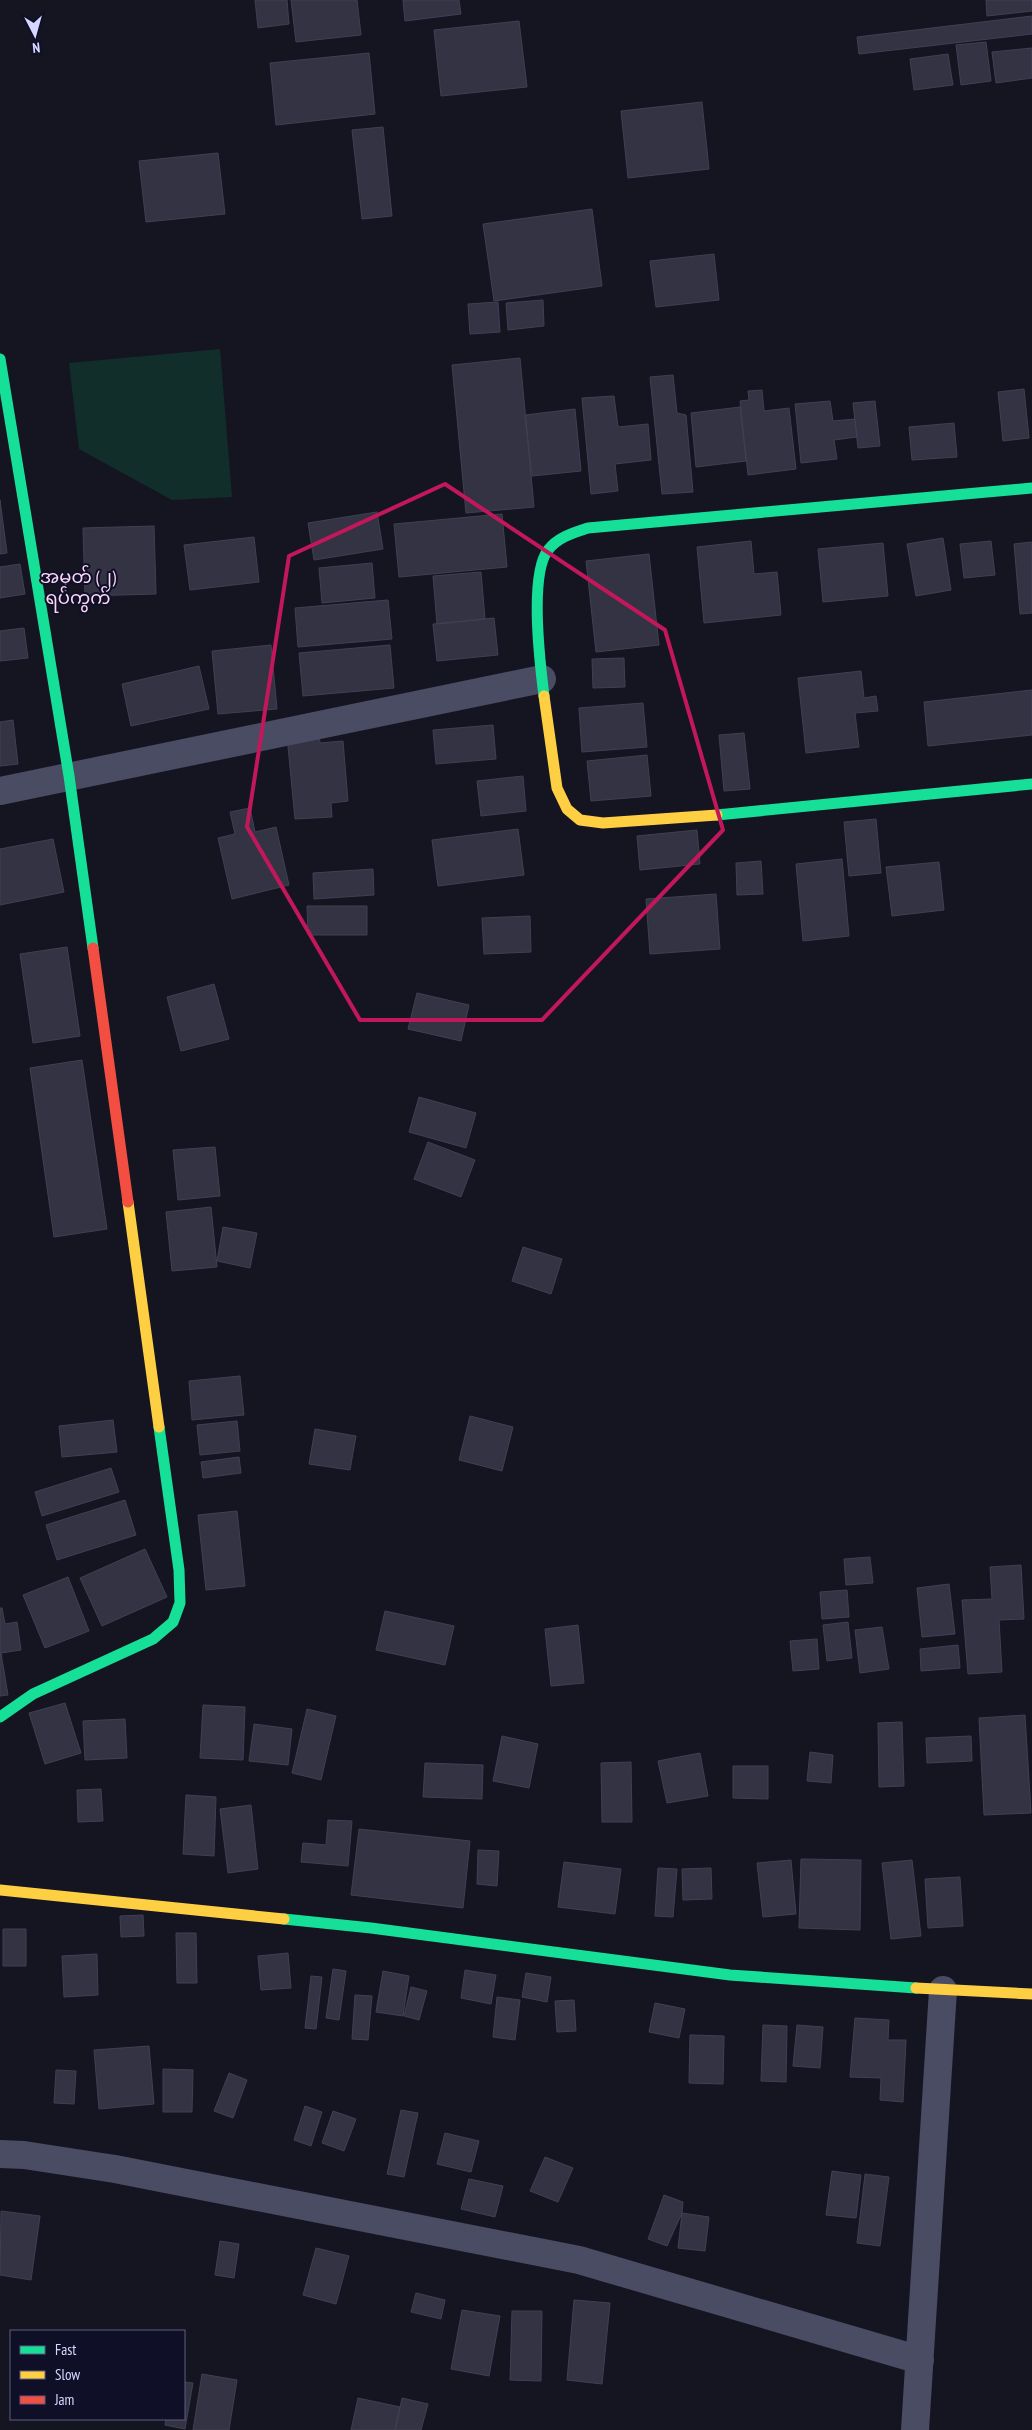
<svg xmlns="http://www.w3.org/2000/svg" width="1032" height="2430" font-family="'PT Sans Narrow','Noto Sans Myanmar',sans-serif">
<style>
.green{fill:#122e2a}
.building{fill:#334;stroke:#404055}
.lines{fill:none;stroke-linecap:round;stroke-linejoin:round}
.street{stroke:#494c63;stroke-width:28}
.fast{stroke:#16e098;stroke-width:11}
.slow{stroke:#ffcf43;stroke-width:11}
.jam{stroke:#f24e42;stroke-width:11}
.marked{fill:none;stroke:#c2185b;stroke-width:4;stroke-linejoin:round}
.labels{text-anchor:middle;stroke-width:4;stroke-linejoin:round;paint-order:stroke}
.quarter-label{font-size:18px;fill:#ffd8f8;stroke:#0f0f28}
</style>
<rect width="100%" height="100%" fill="#151522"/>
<path class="green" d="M220,349L232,497L172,500L79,449L69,363Z"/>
<path class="building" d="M255,0H287L289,24L258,28Z
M291,0H357L361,35L296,42Z
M403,0H459L461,14L405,21Z
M986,0H1032V11L987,16Z
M1032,16V34L859,54L857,37Z
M519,21L527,87L441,96L434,30Z
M986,42L991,81L961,85L956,45Z
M1032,48V78L996,83L992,52Z
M369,53L375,114L276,125L270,63Z
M948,54L953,85L914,90L910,59Z
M702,102L709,169L628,178L621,111Z
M383,127L392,216L362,219L352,130Z
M218,153L225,214L146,222L139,161Z
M592,209L602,286L494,301L483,224Z
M714,254L719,300L656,307L650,261Z
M543,300L544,326L508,330L506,303Z
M498,302L500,332L470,334L468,304Z
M520,358L534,507L466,513L452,365Z
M673,375L677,413L686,415L693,492L662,494L650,377Z
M1024,389L1029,438L1003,441L998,392Z
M762,390L764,411L789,408L796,469L748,475L740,401L749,400L748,391Z
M614,396L618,427L648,424L651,460L615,464L618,491L591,494L582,398Z
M830,401L833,421L855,419L857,437L834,440L837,459L801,463L795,404Z
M875,401L880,446L858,448L853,403Z
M740,407L746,461L696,467L691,413Z
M575,409L581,471L532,476L525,415Z
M954,423L957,457L912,460L909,427Z
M0,500L7,553L0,554Z
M377,512L383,549L314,560L308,523Z
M502,514L507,567L399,577L394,524Z
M154,526L156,594L85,596L83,528Z
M254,537L259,582L190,590L184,545Z
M943,538L951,590L916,596L907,544Z
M751,541L754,574L777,572L781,615L704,623L697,547Z
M991,541L995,575L964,578L960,544Z
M1032,542V613L1020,614L1014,544Z
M883,543L888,596L823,602L818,549Z
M649,554L659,645L596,652L586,561Z
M372,563L375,598L322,603L319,568Z
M20,564L25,594L0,598V567Z
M481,572L485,619L437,624L433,576Z
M388,600L392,639L298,647L295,608Z
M494,618L498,655L437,661L433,624Z
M24,628L28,658L0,661V631Z
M271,645L277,709L218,714L212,651Z
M390,645L394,688L303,696L299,653Z
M624,658L625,687L593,688L592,659Z
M199,666L209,709L131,726L122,684Z
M861,671L864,698L876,696L878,711L855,713L859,747L806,753L798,678Z
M1032,690V735L928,746L924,702Z
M643,703L647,747L582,752L579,708Z
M13,720L18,764L0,766V722Z
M493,725L496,759L436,764L433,730Z
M319,733L320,743L343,741L348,801L331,803L332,817L295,819L287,736Z
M744,733L750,789L724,791L719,735Z
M647,755L651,796L591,801L587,761Z
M523,776L526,811L481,816L477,781Z
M250,808L255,832L276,827L289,885L232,899L218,838L235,834L230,812Z
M876,819L881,873L849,876L844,822Z
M518,829L524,875L438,886L432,840Z
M697,830L700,864L640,870L637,836Z
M53,839L64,892L0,905V849Z
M842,859L849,936L803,941L796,864Z
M761,861L763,894L737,895L736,863Z
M939,862L944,910L892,916L886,867Z
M373,869L374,895L314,899L313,873Z
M716,894L720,949L650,954L646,899Z
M307,906H367V935H308Z
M530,916L531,952L484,954L482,918Z
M67,947L80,1036L33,1043L20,954Z
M214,984L229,1039L181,1051L167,997Z
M417,993L469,1005L461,1041L408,1029Z
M82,1060L107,1229L54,1237L30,1068Z
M419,1097L476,1113L466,1148L409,1132Z
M428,1142L475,1160L461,1197L414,1179Z
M215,1147L220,1196L178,1200L173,1150Z
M211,1207L217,1267L172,1271L166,1212Z
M223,1227L257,1233L250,1268L217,1261Z
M523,1247L562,1259L551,1294L512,1281Z
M240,1376L244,1415L192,1420L189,1381Z
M470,1416L513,1427L502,1471L459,1460Z
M113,1420L117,1452L62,1457L59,1426Z
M237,1421L240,1451L200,1455L197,1425Z
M315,1429L356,1436L350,1470L309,1464Z
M239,1457L241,1473L203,1478L201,1462Z
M111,1468L119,1492L42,1516L35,1492Z
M125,1500L136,1535L57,1560L46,1525Z
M237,1511L245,1586L206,1590L198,1515Z
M145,1549L167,1597L102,1626L80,1578Z
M870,1557L873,1583L846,1585L844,1559Z
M1021,1565L1024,1619L999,1620L1002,1672L968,1674L962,1600L992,1599L990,1567Z
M68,1577L89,1631L45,1648L23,1595Z
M949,1584L955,1634L922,1637L917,1588Z
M847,1590L849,1617L822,1619L820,1592Z
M0,1608H2L5,1624L17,1622L21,1650L1,1653L8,1695L0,1696Z
M385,1611L454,1626L445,1665L376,1650Z
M848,1622L852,1658L827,1661L823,1625Z
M578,1625L584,1683L551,1686L545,1629Z
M882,1627L889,1669L860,1673L855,1630Z
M817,1639L819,1669L793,1671L790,1641Z
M958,1645L960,1668L921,1671L920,1649Z
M65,1703L81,1753L45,1764L29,1713Z
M203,1705L245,1707L243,1760L200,1758Z
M307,1709L336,1716L321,1780L292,1773Z
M1025,1715L1031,1813L984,1815L979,1718Z
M125,1719L127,1758L85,1760L83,1721Z
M902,1722L904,1786L879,1787L878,1723Z
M254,1724L292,1729L288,1765L249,1761Z
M502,1736L538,1744L529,1788L493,1781Z
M971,1736L972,1761L927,1763L926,1738Z
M810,1752L833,1755L831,1783L807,1781Z
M700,1753L708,1796L667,1803L658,1761Z
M631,1762L632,1822H602L601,1763Z
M425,1763L483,1765L482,1799L423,1797Z
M733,1766H768V1799L733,1798Z
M101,1789L103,1821L78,1822L77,1790Z
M186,1795L216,1797L214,1856L183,1854Z
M251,1805L258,1869L228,1873L220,1809Z
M328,1820L352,1821L348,1866L301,1862L303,1843L326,1845Z
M359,1829L470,1841L463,1908L351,1895Z
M478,1850L499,1851L497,1886L477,1884Z
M801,1859L861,1860L860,1930L799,1928Z
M791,1860L796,1914L763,1917L757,1863Z
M912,1860L921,1936L891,1939L882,1863Z
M564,1862L621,1869L615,1914L558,1907Z
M658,1868L677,1869L673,1917L655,1916Z
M711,1868L712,1899L683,1900L682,1869Z
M960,1877L963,1926L928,1928L925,1879Z
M143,1915L144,1936L121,1937L120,1916Z
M3,1929H26V1966H3Z
M176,1933H196L197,1983H177Z
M288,1953L291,1988L261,1990L258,1956Z
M97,1954L98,1995L64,1997L62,1956Z
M333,1969L346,1971L339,2020L326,2018Z
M465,1970L496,1975L491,2004L461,1998Z
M383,1971L409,1976L403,2016L376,2012Z
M526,1973L551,1977L547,2002L522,1997Z
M311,1976L322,1977L316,2029L305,2028Z
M411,1987L427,1991L419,2020L404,2016Z
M355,1995L372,1996L368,2040L352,2039Z
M497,1997L520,2000L515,2040L493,2037Z
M574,2000L576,2031L557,2032L555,2001Z
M655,2003L685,2009L679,2038L649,2032Z
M855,2018L889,2020L888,2040H906L903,2102L880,2100L881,2078L850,2077Z
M763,2025L787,2026L786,2082L761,2081Z
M797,2025L823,2027L820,2068L793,2066Z
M690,2035L724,2036L723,2084L689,2083Z
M149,2046L154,2104L99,2109L94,2050Z
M163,2069L193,2070L192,2112H163Z
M56,2070L76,2071L74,2104L54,2103Z
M229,2073L247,2080L233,2118L214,2111Z
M305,2106L322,2112L311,2146L294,2140Z
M401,2110L418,2113L404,2177L387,2174Z
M333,2111L356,2119L344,2151L322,2143Z
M445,2133L479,2141L471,2172L437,2164Z
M545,2157L573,2168L558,2202L530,2191Z
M832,2171L861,2175L856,2218L826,2215Z
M865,2174L889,2177L880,2246L857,2243Z
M469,2179L503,2186L495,2217L461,2209Z
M664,2195L683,2202L682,2213L667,2246L648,2239Z
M1,2211L40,2216L31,2280L0,2275Z
M682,2213L709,2217L705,2251L678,2248Z
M220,2241L239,2244L234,2278L215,2275Z
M316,2248L349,2256L336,2304L303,2295Z
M416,2293L445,2300L441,2319L411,2312Z
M574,2300L610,2303L602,2384L567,2380Z
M462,2310L500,2316L489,2376L451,2369Z
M512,2311H542L541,2381L510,2380Z
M202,2374L237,2380L229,2430H193Z
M184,2382L193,2383L185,2429L165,2425L166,2419H184Z
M358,2398L400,2407L395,2430H351Z
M402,2398L428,2404L421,2430H395Z"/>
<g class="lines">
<path class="street" d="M0,791L542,679
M0,2154L24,2155L115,2169L579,2260L920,2360
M915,2430L943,1990"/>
<path class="fast" d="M0,359L69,776L93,948
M544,696C540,664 529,575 548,550C558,537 573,533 588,528L1032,488
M717,815L1032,784
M0,1717L33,1694L153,1639L173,1622L180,1603L179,1570L159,1427
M284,1919L371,1928L730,1975L916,1988"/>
<path class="slow" d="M544,696L557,788L567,809L580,820L603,823L717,815
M128,1202L159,1427
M0,1890L284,1919
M916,1988L1032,1994"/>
<path class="jam" d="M93,948L128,1202"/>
</g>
<path class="marked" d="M445,484L665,630L723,830L542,1020H360L247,827L289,556Z"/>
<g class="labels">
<g class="quarter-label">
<text x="78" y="583">အမှတ် (၂)<tspan x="78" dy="21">ရပ်ကွက်</tspan></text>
</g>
</g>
<rect x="10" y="2330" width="175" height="90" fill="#0f0f28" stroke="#5f5f7e"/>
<rect x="20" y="2346" width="25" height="8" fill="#16e098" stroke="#5f5f7e"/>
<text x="55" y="2355" font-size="15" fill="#d6d8ff">Fast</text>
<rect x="20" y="2371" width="25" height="8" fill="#ffcf43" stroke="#5f5f7e"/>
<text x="55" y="2380" font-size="15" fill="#d6d8ff">Slow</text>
<rect x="20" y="2396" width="25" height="8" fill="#f24e42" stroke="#5f5f7e"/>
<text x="55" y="2405" font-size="15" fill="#d6d8ff">Jam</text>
<g transform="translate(35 35) rotate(174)" stroke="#0f0f28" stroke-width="4" paint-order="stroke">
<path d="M0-4L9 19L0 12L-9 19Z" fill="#d6d8ff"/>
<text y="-8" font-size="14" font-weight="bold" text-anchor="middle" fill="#d6d8ff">N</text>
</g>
</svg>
